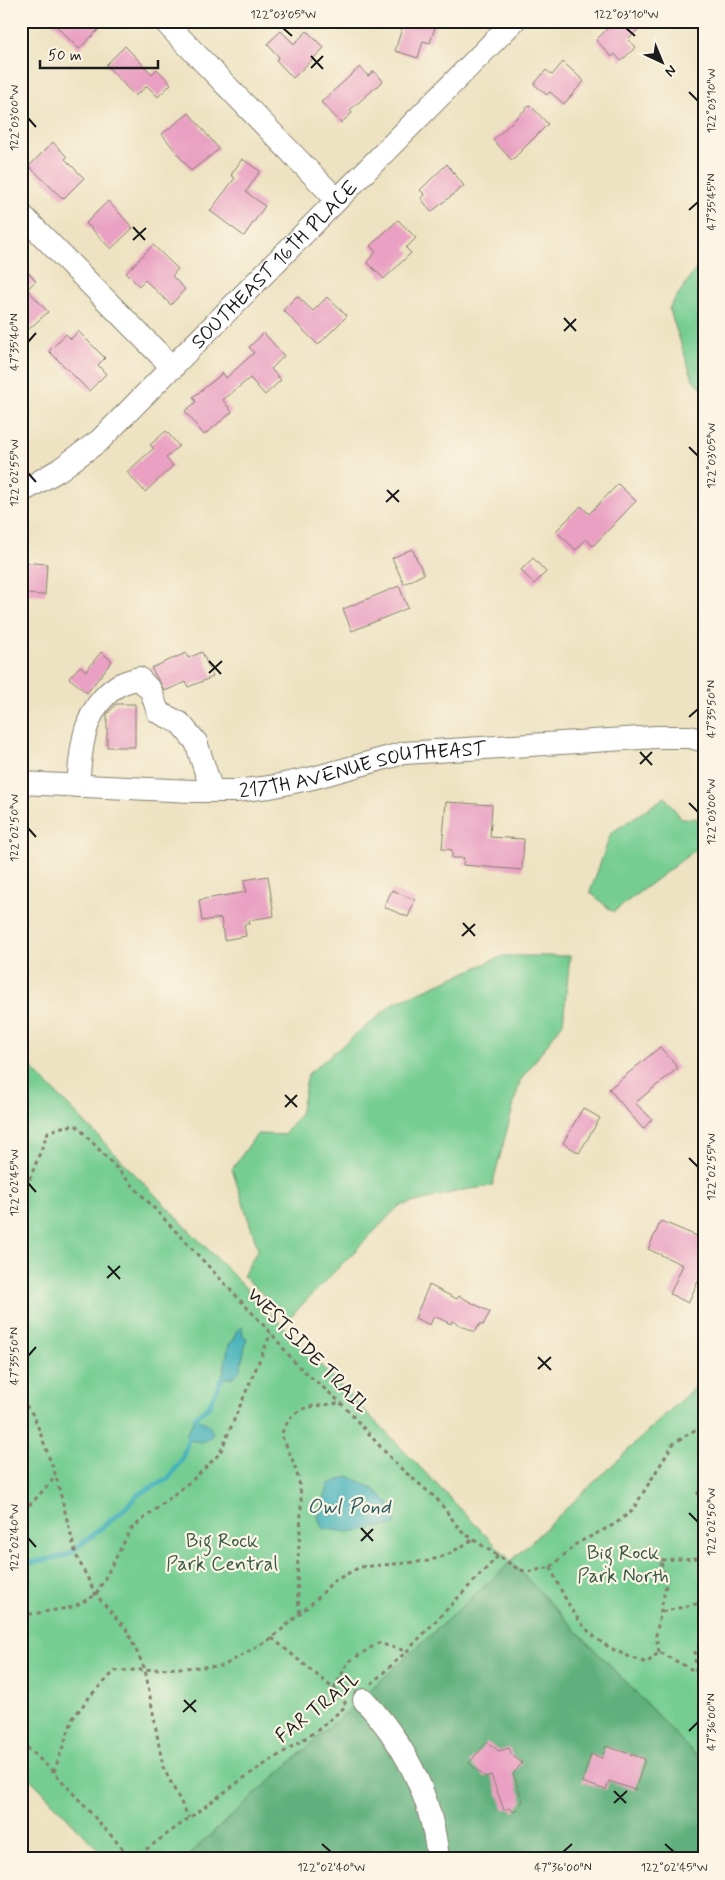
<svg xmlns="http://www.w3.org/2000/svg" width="725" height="1880" font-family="Mynerve,sans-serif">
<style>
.green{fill:#74cd92;stroke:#487457}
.forest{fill:#5fb07c;stroke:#3e664c}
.water{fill:#40b0b9;stroke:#2e666a}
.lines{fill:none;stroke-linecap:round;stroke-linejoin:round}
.stream{stroke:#40b0b9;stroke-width:5}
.building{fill:#e9a0c2}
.minor-casing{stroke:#847f6e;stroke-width:24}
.path{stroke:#847f6e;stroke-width:3;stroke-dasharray:4 4;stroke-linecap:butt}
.minor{stroke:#fff;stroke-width:22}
.ticks{fill:none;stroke:#1c1c1c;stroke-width:2}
.labels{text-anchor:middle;stroke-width:4.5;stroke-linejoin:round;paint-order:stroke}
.street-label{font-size:20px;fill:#1c1c1c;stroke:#fcf5e5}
.park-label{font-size:20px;fill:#3b5a45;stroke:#fcf5e5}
.water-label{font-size:21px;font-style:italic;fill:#2c5f63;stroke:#fcf5e5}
.neatline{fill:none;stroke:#1c1c1c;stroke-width:2}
.ticks-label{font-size:12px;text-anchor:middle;fill:#1c1c1c}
</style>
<rect width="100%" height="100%" fill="#fcf5e5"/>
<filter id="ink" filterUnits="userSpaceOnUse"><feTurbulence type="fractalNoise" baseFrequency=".02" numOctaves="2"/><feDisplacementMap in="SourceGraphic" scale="10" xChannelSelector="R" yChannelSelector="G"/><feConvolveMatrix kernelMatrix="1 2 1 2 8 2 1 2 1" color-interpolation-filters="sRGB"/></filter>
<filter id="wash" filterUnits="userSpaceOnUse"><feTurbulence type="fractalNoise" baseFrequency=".0096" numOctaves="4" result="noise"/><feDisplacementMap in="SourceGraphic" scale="20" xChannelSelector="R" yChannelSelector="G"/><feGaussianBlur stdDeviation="1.12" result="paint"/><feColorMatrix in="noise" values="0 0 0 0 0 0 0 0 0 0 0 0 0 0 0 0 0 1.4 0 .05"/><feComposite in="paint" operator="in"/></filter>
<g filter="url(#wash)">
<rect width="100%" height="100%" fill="#ede2c1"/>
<path class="green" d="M704,257V389L693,380L669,308Z
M665,797L681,818L704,819V836L698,848L613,912L590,892L611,833Z
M503,956H570L563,1023L520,1081L492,1186L463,1190L399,1206L289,1318L243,1276L258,1249L232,1169L257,1134L284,1135L300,1114L308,1074L394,1003Z
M21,1057L511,1561L704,1378V1764L511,1562L184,1859H107L21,1769Z"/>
<path class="forest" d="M511,1562L704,1764V1859H184Z"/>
<path class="water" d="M242,1327L243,1336L247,1338L240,1370L232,1378H222L229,1344L234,1340L236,1331Z
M195,1418L208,1424L213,1433C207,1444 200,1442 188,1440L186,1435Z
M349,1476C372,1488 393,1496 396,1525L347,1532L322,1528L318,1517L329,1484Z"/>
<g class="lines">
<path class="stream" d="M195,1418L209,1406L222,1378
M21,1565L68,1555L122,1511L139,1494L169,1478L182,1459L188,1440"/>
</g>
<g id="blocks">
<path class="building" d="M51,21H107L79,49Z
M404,21H437L430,43L423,41L418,58L395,51Z
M615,21H634L640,28L628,39L636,47L621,61L615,54L612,57L596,40Z
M281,31L294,44L307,31L324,48L293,78L276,60L279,57L267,44Z
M125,46L152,74L157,69L171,84L158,97L147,86L135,96L106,65Z
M563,62L584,81L564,104L550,92L547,95L534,84L546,70L552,75Z
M360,67L368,76L374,71L383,81L350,110L352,113L341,123L321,102Z
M530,105L548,124L512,160L493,140Z
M189,113L219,149L191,171L162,134Z
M53,142L67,157L65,159L84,178L63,199L29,166Z
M242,159L260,171L246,192L265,206L244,236L210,211L235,178L231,175Z
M447,164L464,186L431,212L421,198L425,195L420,190Z
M108,201L133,228L111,249L86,223Z
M398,220L416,238L406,248L411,253L384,279L367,262L376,252L370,246Z
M153,245L178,269L172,276L185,289L171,305L145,280L139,286L126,273Z
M21,264L36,281L27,289L48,312L29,329L21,321Z
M297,296L313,311L327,297L347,316L318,345L283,310Z
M78,331L105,358L98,365L106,374L89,391L49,351L66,334L71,339Z
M264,333L284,356L271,369L281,380L265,395L250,378L223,400L232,412L204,435L185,411L196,402L193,397L223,373L226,378L254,353L249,347Z
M166,431L179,446L166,458L173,466L145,492L127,472L154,448L150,445Z
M618,484L636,501L593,546L586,539L576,550L556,531L581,506L589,514Z
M412,549L424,574L404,584L392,558Z
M533,558L546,572L534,584L521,570Z
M21,562L47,564L45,595L21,594Z
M399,586L408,608L352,631L343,609Z
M101,652L112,661L87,693L69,678L80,666L86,671Z
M202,652L213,677L188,687L186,682L165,691L151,668L186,653L188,658Z
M116,704H135V747H107V714Z
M446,802L492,805L490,837L524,839L522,870L463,865L464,858H452V850L442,849Z
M268,876L274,916L249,920L250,924H244L246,936L224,940L221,918L202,921L199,900L246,892L244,880Z
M392,890L415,900L408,917L384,907Z
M660,1047L678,1068L635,1103L652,1119L643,1129L609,1089Z
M583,1108L600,1118L579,1153L563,1143Z
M661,1221L704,1239V1279L700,1277L688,1303L670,1294L683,1265L648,1249Z
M429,1285L457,1299L459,1296L490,1312L483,1325L480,1324L475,1332L452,1321L451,1324L434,1316L430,1325L415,1318Z
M487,1742L499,1751L509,1748L512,1755L522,1763L513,1774L523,1801L514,1812L509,1808L504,1810L491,1775L485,1777L469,1763Z
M606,1746L645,1759L635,1790L609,1781L606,1790L582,1782L591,1754L602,1758Z"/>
</g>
</g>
<g filter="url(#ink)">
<use href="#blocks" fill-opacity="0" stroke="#847f6e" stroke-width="1"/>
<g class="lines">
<defs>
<g id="minor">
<path d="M164,21L337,200"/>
<path d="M21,214L173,368"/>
<path id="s1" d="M21,492L59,470L100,440L514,21"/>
<path id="s2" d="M21,783L192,791H235L270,787L313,778L404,753L656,737H690L704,741"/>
<path d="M78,786C81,749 82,710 117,686C123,682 133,680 139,678L151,691L158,712L180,723L196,742L212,791"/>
<path d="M364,1700C405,1744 432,1798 438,1859"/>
</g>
</defs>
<use href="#minor" class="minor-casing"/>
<path class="path" d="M21,1193L29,1181L48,1132L62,1127L76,1125L271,1333L297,1365L340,1402L397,1465L437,1499L462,1532L518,1569L528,1572L551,1567
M21,1399L34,1416L56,1476L76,1555L96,1595L126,1629L145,1669L163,1767L189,1818
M704,1485L698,1493L704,1517
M21,1508L32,1503L56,1476
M648,1546L660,1560
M551,1567L576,1544L615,1524L632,1511L673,1444L704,1424
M551,1567C556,1582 562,1592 569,1605C589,1639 610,1651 647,1663L659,1652L704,1676
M662,1612L704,1602
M21,1613L32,1614L73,1607L96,1595L131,1529L197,1476L220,1453L271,1333
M300,1613C293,1574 302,1537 301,1498C300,1476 291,1454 281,1435C295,1403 307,1408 339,1403
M272,1638L334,1689L346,1704
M659,1652L656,1635L667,1580L660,1560L697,1558L704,1549
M696,1671L695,1653L704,1637
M371,1684L407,1651L499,1555
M334,1689L348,1662L378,1643L406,1651
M21,1742L54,1772L132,1859
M54,1772L73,1718L91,1695L115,1671L223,1666L272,1638L320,1596L332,1582L360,1567L428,1561L447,1555L474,1539
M133,1859L248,1775L318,1730L347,1705"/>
<use href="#minor" class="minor"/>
</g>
</g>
<path class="ticks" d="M283,28L292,36M626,28L635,36M311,56L323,69M311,68L323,56M689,92L698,101M28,118L36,127M689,210L698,202M133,227L145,240M133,240L146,228M564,318L576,331M564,331L576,319M28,342L36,333M689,447L698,456M28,473L36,482M387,490L399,502M386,502L399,490M209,661L221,674M209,673L222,661M689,717L698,709M640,752L652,765M640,764L652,752M689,803L698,812M28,828L36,837M463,923L475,936M462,936L475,924M285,1095L297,1107M285,1107L297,1095M689,1158L698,1167M28,1183L36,1192M108,1266L120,1279M107,1278L120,1266M28,1356L36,1347M538,1357L551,1370M538,1369L551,1357M689,1513L698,1522M361,1528L373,1541M28,1538L36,1547M361,1541L373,1529M184,1700L196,1712M183,1712L196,1700M689,1731L698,1722M614,1791L626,1803M614,1803L627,1791M322,1844L331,1852M665,1844L674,1852M563,1852L572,1844"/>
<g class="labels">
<g class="street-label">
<text dy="7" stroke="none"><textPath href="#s1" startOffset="342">SOUTHEAST 16TH PLACE</textPath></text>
<text dy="7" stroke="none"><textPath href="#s2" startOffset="344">217TH AVENUE SOUTHEAST</textPath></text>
<text transform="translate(309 1350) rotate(46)" y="7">WESTSIDE TRAIL</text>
<text transform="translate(317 1707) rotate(-38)" y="7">FAR TRAIL</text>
</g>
<g class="park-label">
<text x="222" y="1547">Big Rock<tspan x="222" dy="23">Park Central</tspan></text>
<text x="623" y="1559">Big Rock<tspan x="623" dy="23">Park North</tspan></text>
</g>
<g class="water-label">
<text x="349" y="1513">Owl Pond</text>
</g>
</g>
<rect width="725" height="1880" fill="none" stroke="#fcf5e5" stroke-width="55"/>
<g transform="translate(662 62) rotate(136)" stroke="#fcf5e5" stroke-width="4" paint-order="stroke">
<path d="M0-4L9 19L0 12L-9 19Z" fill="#1c1c1c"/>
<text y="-8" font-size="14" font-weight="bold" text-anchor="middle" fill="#1c1c1c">N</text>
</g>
<path d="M40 60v8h118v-8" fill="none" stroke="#1c1c1c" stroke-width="2.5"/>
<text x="48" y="60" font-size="15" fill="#1c1c1c" stroke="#fcf5e5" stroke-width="4" paint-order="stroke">50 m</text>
<rect x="28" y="28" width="670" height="1824" class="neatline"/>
<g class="ticks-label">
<text x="283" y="18">122°03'05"W</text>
<text x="626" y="18">122°03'10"W</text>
<text transform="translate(711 101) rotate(-90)" y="4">122°03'10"W</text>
<text transform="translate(14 118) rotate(-90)" y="4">122°03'00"W</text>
<text transform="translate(711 202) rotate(-90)" y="4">47°35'45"N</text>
<text transform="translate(14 342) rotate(-90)" y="4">47°35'40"N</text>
<text transform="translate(711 456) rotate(-90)" y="4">122°03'05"W</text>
<text transform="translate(14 473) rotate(-90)" y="4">122°02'55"W</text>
<text transform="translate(711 709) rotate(-90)" y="4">47°35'50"N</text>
<text transform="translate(711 812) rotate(-90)" y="4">122°03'00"W</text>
<text transform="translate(14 828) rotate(-90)" y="4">122°02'50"W</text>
<text transform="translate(711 1167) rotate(-90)" y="4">122°02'55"W</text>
<text transform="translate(14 1183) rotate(-90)" y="4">122°02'45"W</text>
<text transform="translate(14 1356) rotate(-90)" y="4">47°35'50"N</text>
<text transform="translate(711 1522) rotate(-90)" y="4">122°02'50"W</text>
<text transform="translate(14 1538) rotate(-90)" y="4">122°02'40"W</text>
<text transform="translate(711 1722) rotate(-90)" y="4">47°36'00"N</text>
<text x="331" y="1871">122°02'40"W</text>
<text x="563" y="1871">47°36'00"N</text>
<text x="674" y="1871">122°02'45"W</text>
</g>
</svg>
